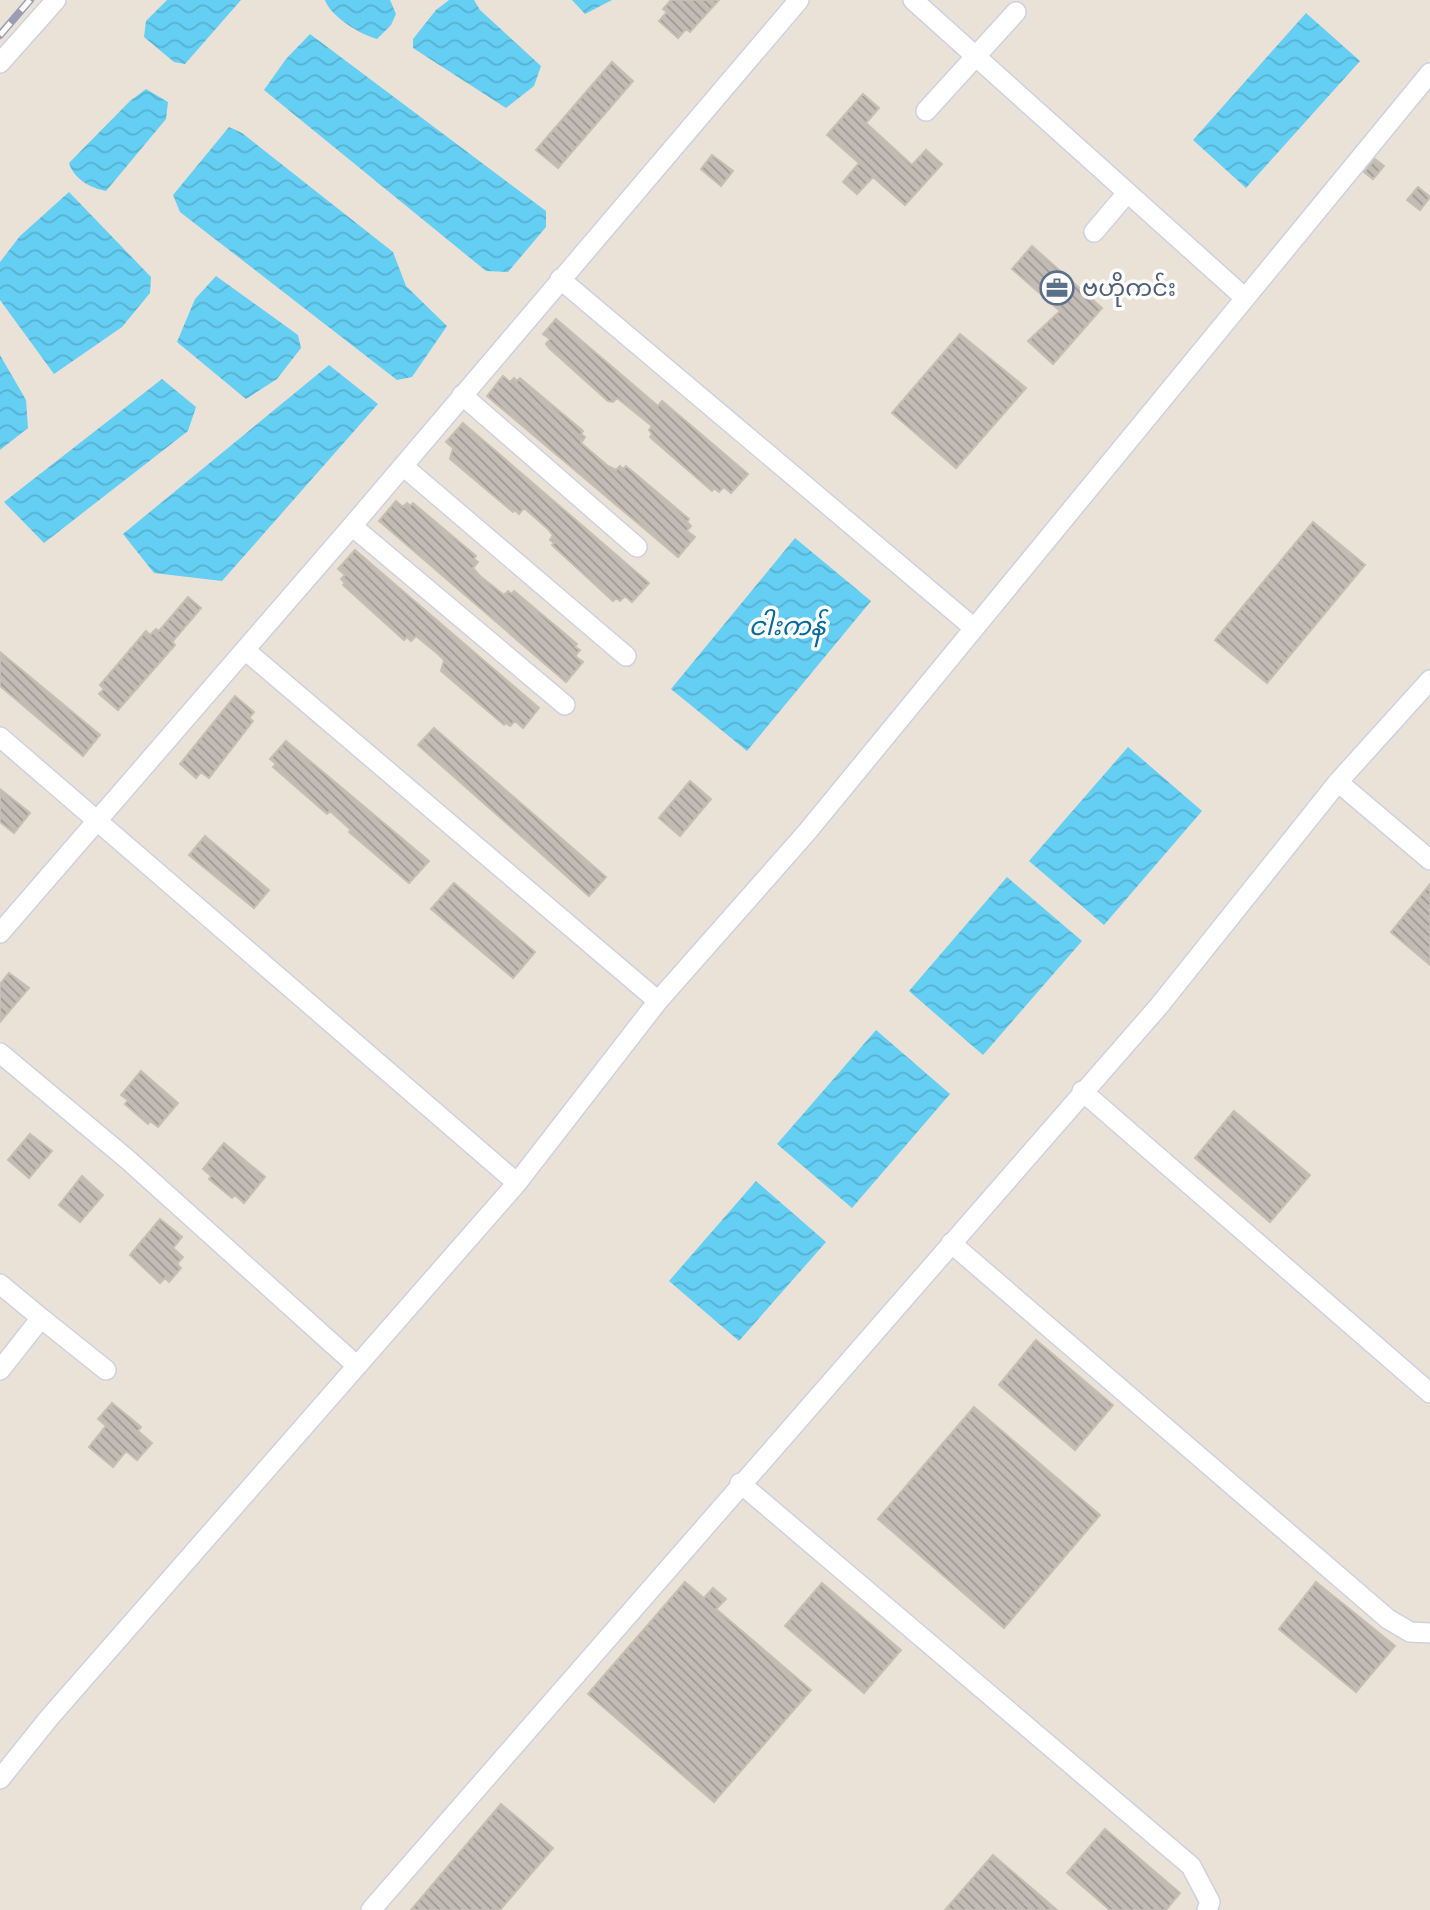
<svg xmlns="http://www.w3.org/2000/svg" width="1430" height="1910" font-family="Commissioner,'Noto Sans Myanmar',sans-serif">
<style>
.water{fill:url(#water-waves)}
.building{fill:url(#building-back-hatch);stroke:#c6beb2;stroke-width:2}
.lines{fill:none;stroke-linecap:round;stroke-linejoin:round}
.minor-casing{stroke:#cdd1e2;stroke-width:22}
.minor{stroke:#fff;stroke-width:19}
.rail-casing{stroke:#9b9eb3;stroke-width:8}
.rail{stroke:#fff;stroke-width:5;stroke-dasharray:16;stroke-linecap:butt}
.labels{text-anchor:middle;stroke-width:7;stroke-linejoin:round;paint-order:stroke}
.service-label{font-size:24px;fill:#4e5e75;stroke:#fff;text-anchor:start}
.water-label{font-size:26px;font-style:italic;fill:#07699b;stroke:#fff}
</style>
<defs>
<pattern id="water-waves" width="16" height="10" patternUnits="userSpaceOnUse" patternTransform="scale(1.75)"><rect width="16" height="10" fill="#64cef3"/><path d="M0 5q4-4 8 0t8 0" fill="none" stroke="#57b1d0"/></pattern>
<pattern id="building-back-hatch" width="6" height="6" patternUnits="userSpaceOnUse" patternTransform="scale(1.75)"><rect width="6" height="6" fill="#c2bcb5"/><path d="M-1 5l2 2M0 0l6 6M5-1l2 2" fill="none" stroke="#9e9993"/></pattern>
</defs>
<rect width="100%" height="100%" fill="#ebe2d7"/>
<path class="water" d="M167,0H241L185,64L174,62L144,37L146,21Z
M325,0H390L396,14L391,25L377,39C361,35 330,16 325,0Z
M449,0H474L480,10L541,66L534,86L506,108L413,48V39L436,10Z
M572,0H612L585,14Z
M1306,13L1360,61L1246,188L1193,140Z
M310,34L546,211V227L508,272L486,271L264,90L286,59Z
M146,89L168,102L166,119L106,191C90,188 74,179 69,163L130,101Z
M229,127L242,133L393,252L406,286L447,326L412,377L397,380L180,212L173,195Z
M69,192L151,277L150,293L122,327L54,374L0,300V262L20,236Z
M216,276L298,335L301,348L277,379L246,399L177,342L195,299Z
M0,355L26,400L28,428L0,450Z
M329,365L378,404L222,581L154,573L123,534Z
M162,379L196,407L188,431L44,543L4,502Z
M795,538L871,601L747,751L671,689Z
M1128,747L1202,811L1104,925L1029,861Z
M1007,877L1082,941L983,1055L909,991Z
M876,1030L950,1094L852,1208L777,1144Z
M756,1181L826,1242L739,1341L669,1281Z"/>
<path class="building" d="M671,0H719L690,32L686,29L678,38L659,21L667,12L663,9Z
M612,62L633,81L558,168L536,150Z
M863,94L879,108L866,123L912,165L926,150L942,164L905,205L873,177L857,194L843,182L859,163L827,135Z
M712,155L733,171L721,186L701,169Z
M1375,159L1384,166L1373,179L1364,172Z
M1418,187L1430,197L1420,210L1407,200Z
M1032,246L1102,308L1053,364L1028,341L1060,311L1012,269Z
M556,319L658,406L662,401L748,474L731,493L724,487L719,492L714,488L712,491L650,437L652,434L649,430L652,426L617,398L613,402L608,401L549,348L546,344L550,339L543,334Z
M960,334L1026,388L956,468L892,413Z
M503,376L510,382L514,378L517,381L520,378L583,431L581,434L585,437L581,443L608,466L616,470L620,466L623,469L626,466L689,519L687,522L691,526L687,531L695,537L678,557L487,396Z
M463,423L649,583L632,602L625,596L620,601L616,598L613,601L552,545L554,543L550,540L553,535L548,529L524,508L519,514L515,510L513,512L450,459L453,448L446,442Z
M396,501L403,507L407,503L410,506L413,503L476,556L474,559L478,562L473,568L480,576L504,595L508,591L512,594L514,591L577,644L575,647L580,650L575,656L583,662L566,682L379,521Z
M1313,522L1365,565L1267,683L1215,640Z
M355,550L539,708L523,728L515,721L510,726L506,723L504,725L441,671L444,660L438,654L416,636L411,641L407,637L404,640L343,585L345,583L341,579L345,575L338,569Z
M188,597L201,608L172,642L175,645L118,710L99,694L104,689L100,685L146,631L150,635L156,629L159,631Z
M0,652L100,735L83,756L0,686Z
M235,696L254,712L249,718L253,721L209,778L201,772L196,778L180,764Z
M434,728L606,877L589,896L418,745Z
M286,741L429,861L409,883L349,832L351,830L330,811L327,814L273,767L276,764L270,759Z
M690,781L711,799L680,836L659,818Z
M0,789L30,813L14,833L0,822Z
M205,836L269,890L254,908L189,855Z
M454,883L535,952L513,978L431,909Z
M1430,884V965L1391,932Z
M9,973L29,988L0,1022V984Z
M141,1071L178,1103L158,1127L150,1121L148,1124L125,1104L128,1100L121,1095Z
M1234,1111L1310,1175L1270,1222L1195,1158Z
M30,1134L52,1151L29,1178L8,1160Z
M224,1143L265,1177L244,1203L235,1195L232,1198L209,1179L211,1176L203,1169Z
M82,1176L103,1195L80,1222L59,1205Z
M160,1219L182,1237L173,1248L183,1257L177,1264L181,1268L169,1282L165,1278L160,1283L130,1255Z
M1036,1340L1113,1405L1075,1450L999,1385Z
M112,1403L141,1427L138,1431L152,1443L137,1460L126,1451L113,1467L89,1447L106,1426L98,1419Z
M974,1407L1100,1515L1004,1628L878,1519Z
M685,1582L704,1598L713,1588L726,1599L716,1609L811,1690L714,1802L588,1694Z
M1316,1582L1395,1646L1356,1692L1279,1629Z
M822,1583L901,1650L864,1693L785,1626Z
M501,1804L553,1848L500,1910H411Z
M1105,1829L1180,1893L1166,1910H1110L1067,1873Z
M993,1855L1057,1910H945Z"/>
<g class="lines">
<defs>
<path id="minor" d="M913,0L1245,298
M0,63L56,0
M926,111L1016,12
M1094,232L1127,193
M560,279L974,628
M462,395L637,547
M403,466L626,656
M352,526L565,705
M245,650L658,1001
M0,737L517,1183
M1338,782L1430,860
M0,933L352,526L799,0
M0,1053L127,1159L356,1365
M1082,1091L1430,1393
M951,1243L1388,1619L1410,1632L1430,1633
M0,1284L41,1318
M0,1370L41,1318L106,1370
M740,1483L1191,1866L1210,1902L1207,1910
M0,1779L49,1718L517,1183L658,1001L807,832L1430,73
M371,1910L1159,1006L1338,782L1430,680"/>
</defs>
<use href="#minor" class="minor-casing"/>
<use href="#minor" class="minor"/>
<defs>
<path id="rail" d="M0,35L30,0"/>
</defs>
<use href="#rail" class="rail-casing"/>
<use href="#rail" class="rail"/>
</g>
<defs>
<symbol id="office-ring" viewBox="-11 -11 22 22"><circle r="9.5" fill="#fff" stroke="#5c6f8a" stroke-width="1.5"/><path d="M-6-3h4V-5.5h4V-3h4V5H-6ZM-1-4.5V-3h2v-1.5ZM-6 0V1H6V0Z" fill="#5c6f8a"/></symbol>
</defs>
<g fill-rule="evenodd">
<use href="#office-ring" x="1038" y="269" width="38" height="38"/>
</g>
<g class="labels">
<g class="service-label">
<text x="1082" y="296">ဗဟိုကင်း</text>
</g>
<g class="water-label">
<text x="787" y="635">ငါးကန်</text>
</g>
</g>
</svg>
